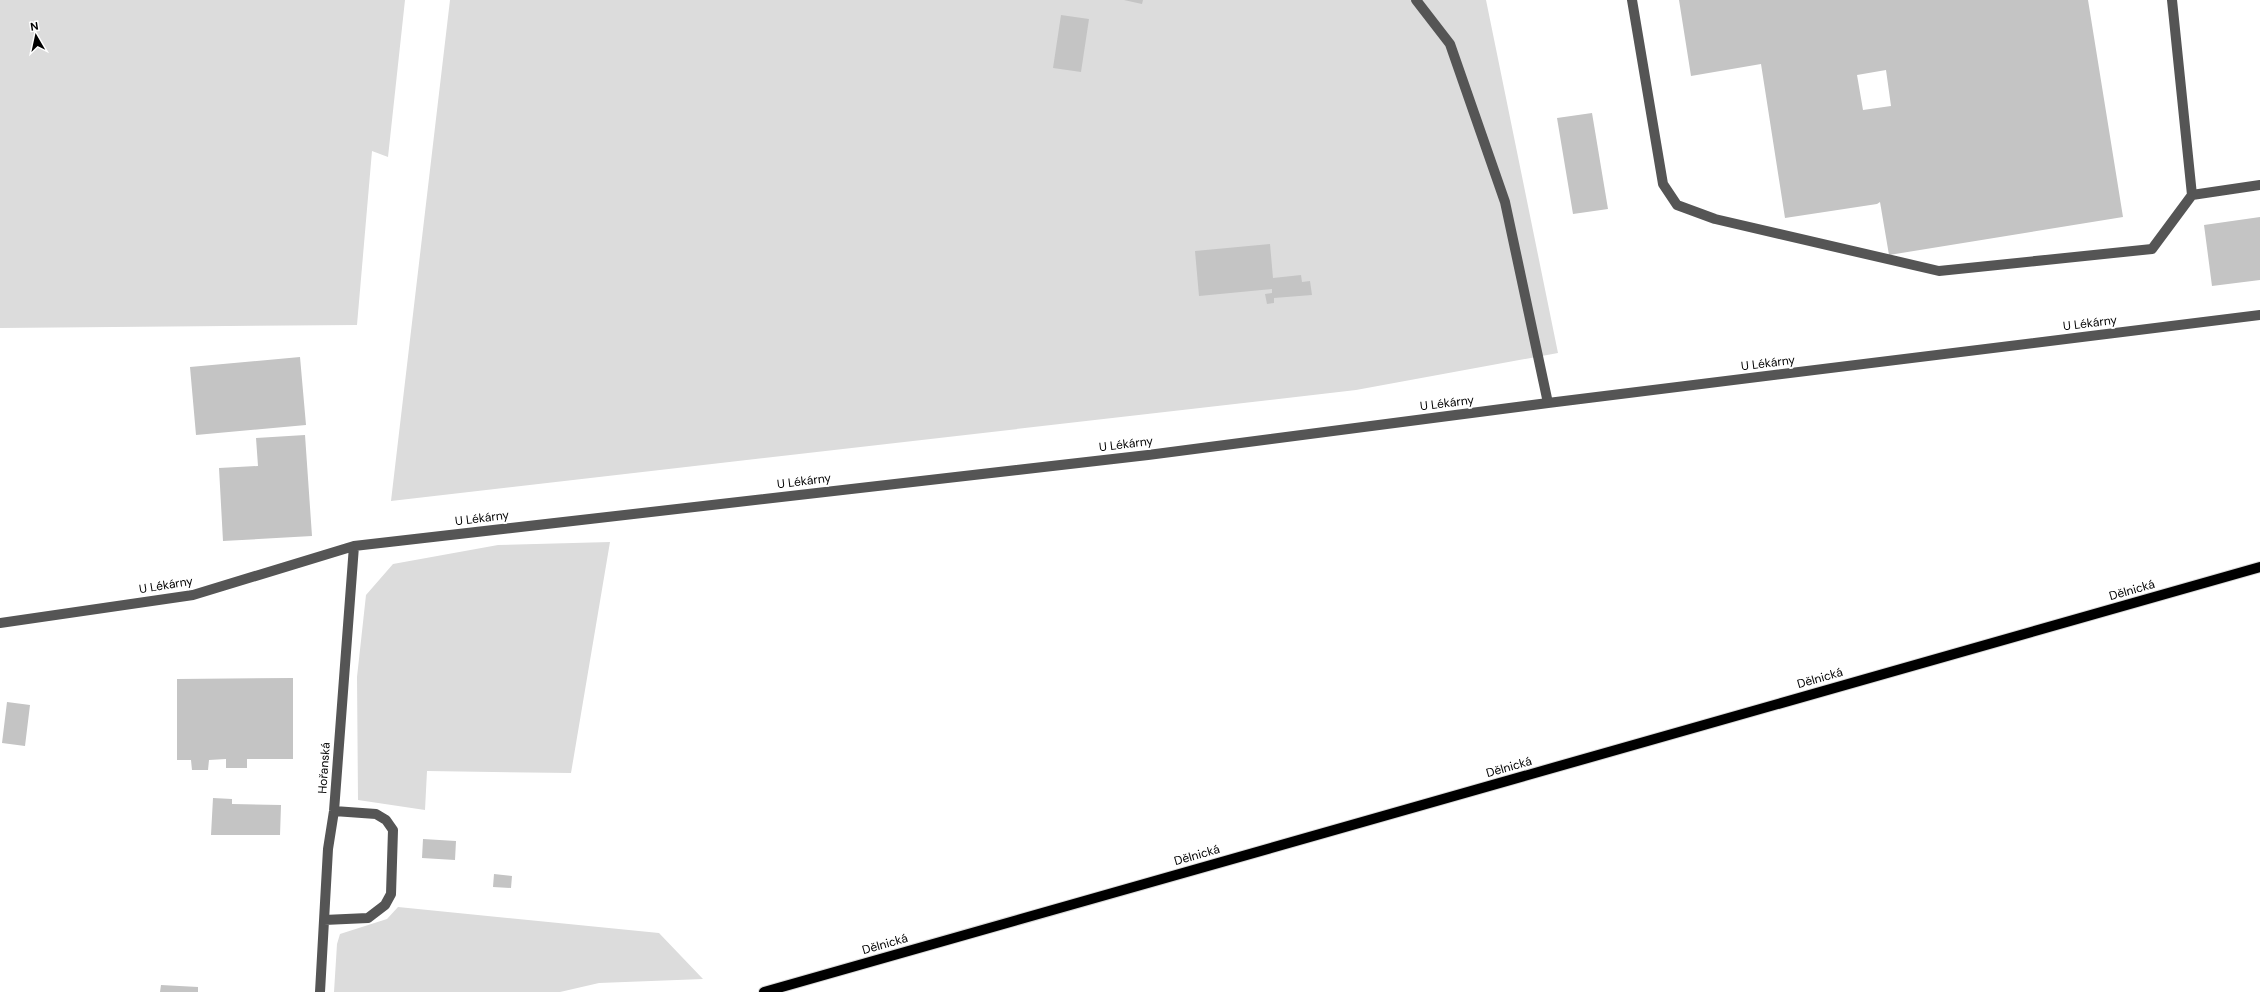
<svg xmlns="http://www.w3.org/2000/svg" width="2260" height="992" font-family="'DM Sans',sans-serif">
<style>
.green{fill:#dcdcdc}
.building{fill:#c4c4c4;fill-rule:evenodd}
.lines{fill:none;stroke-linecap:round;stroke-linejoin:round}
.major-casing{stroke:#dbdbdb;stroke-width:12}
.minor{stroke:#555;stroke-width:10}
.major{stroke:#000;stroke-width:10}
.labels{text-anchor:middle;stroke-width:4;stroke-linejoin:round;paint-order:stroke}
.street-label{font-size:12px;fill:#000;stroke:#fff}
</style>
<rect width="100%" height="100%" fill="#fff"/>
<path class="green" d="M0,0H405L388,157L372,151L357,325L0,328Z
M450,0H1486L1558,353L1356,390L391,501Z
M610,542L571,773L427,771L425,810L358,800L357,677L366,595L393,564L498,545Z
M398,907L659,933L703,979L599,983L560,992H334L337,944L340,934L387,919Z"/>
<path class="building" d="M1124,0H1143L1142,4Z
M1679,0H2088L2123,217L1889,255L1880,202L1877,204L1785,218L1761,64L1691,76ZM1886,70L1891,106L1863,110L1857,75Z
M1061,15L1089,19L1081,72L1053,68Z
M1592,113L1608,209L1573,214L1557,118Z
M2260,217V280L2212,286L2204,225Z
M1270,244L1273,278L1301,275L1302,282L1310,281L1312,295L1274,298V303L1267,304L1265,294L1272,293V289L1199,296L1195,251Z
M300,357L306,425L196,435L190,367Z
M305,435L312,536L223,541L219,468L258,466L256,438Z
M293,678V759H247V768H226V759L209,760L208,770H192L191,760H177V679Z
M7,702L30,705L25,746L2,743Z
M213,798L232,799V804L281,805L280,835H211Z
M423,839L456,841L455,860L422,858Z
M494,874L512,876L511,888L493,887Z
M161,985L198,987V992H160Z"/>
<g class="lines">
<defs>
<path id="major" d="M764,992L2260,567"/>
</defs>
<use href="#major" class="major-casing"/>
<path class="minor" d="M1416,0L1450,44L1505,202L1548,403
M1632,0L1663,184L1677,205L1715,219L1939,271L2152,249L2192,195L2260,185
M2172,0L2192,195
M0,623L193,595L354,546L1148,455L1548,403L2260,315
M324,920L368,918L385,905L391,894L393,830L386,820L376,814L334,811
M320,992L328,849L334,811L354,546"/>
<use href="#major" class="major"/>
</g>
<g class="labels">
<g class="street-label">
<text transform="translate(2090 323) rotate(-7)" y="4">U Lékárny</text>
<text transform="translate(1768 363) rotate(-7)" y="4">U Lékárny</text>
<text transform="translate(1447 403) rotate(-7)" y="4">U Lékárny</text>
<text transform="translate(1126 444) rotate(-7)" y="4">U Lékárny</text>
<text transform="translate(804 481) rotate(-7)" y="4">U Lékárny</text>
<text transform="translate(482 518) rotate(-7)" y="4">U Lékárny</text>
<text transform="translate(166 585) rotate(-9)" y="4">U Lékárny</text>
<text transform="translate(2132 590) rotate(-16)" y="4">Dělnická</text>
<text transform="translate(1820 678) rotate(-16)" y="4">Dělnická</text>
<text transform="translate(1509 767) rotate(-16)" y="4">Dělnická</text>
<text transform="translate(324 768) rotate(-86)" y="4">Hořanská</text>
<text transform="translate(1197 855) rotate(-16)" y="4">Dělnická</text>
<text transform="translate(885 944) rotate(-16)" y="4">Dělnická</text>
</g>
</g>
<g transform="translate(36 36) rotate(351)" stroke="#ffffff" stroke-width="3" paint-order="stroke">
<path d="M0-3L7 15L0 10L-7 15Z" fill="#000000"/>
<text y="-6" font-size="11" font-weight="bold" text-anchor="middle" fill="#000000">N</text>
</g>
</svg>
